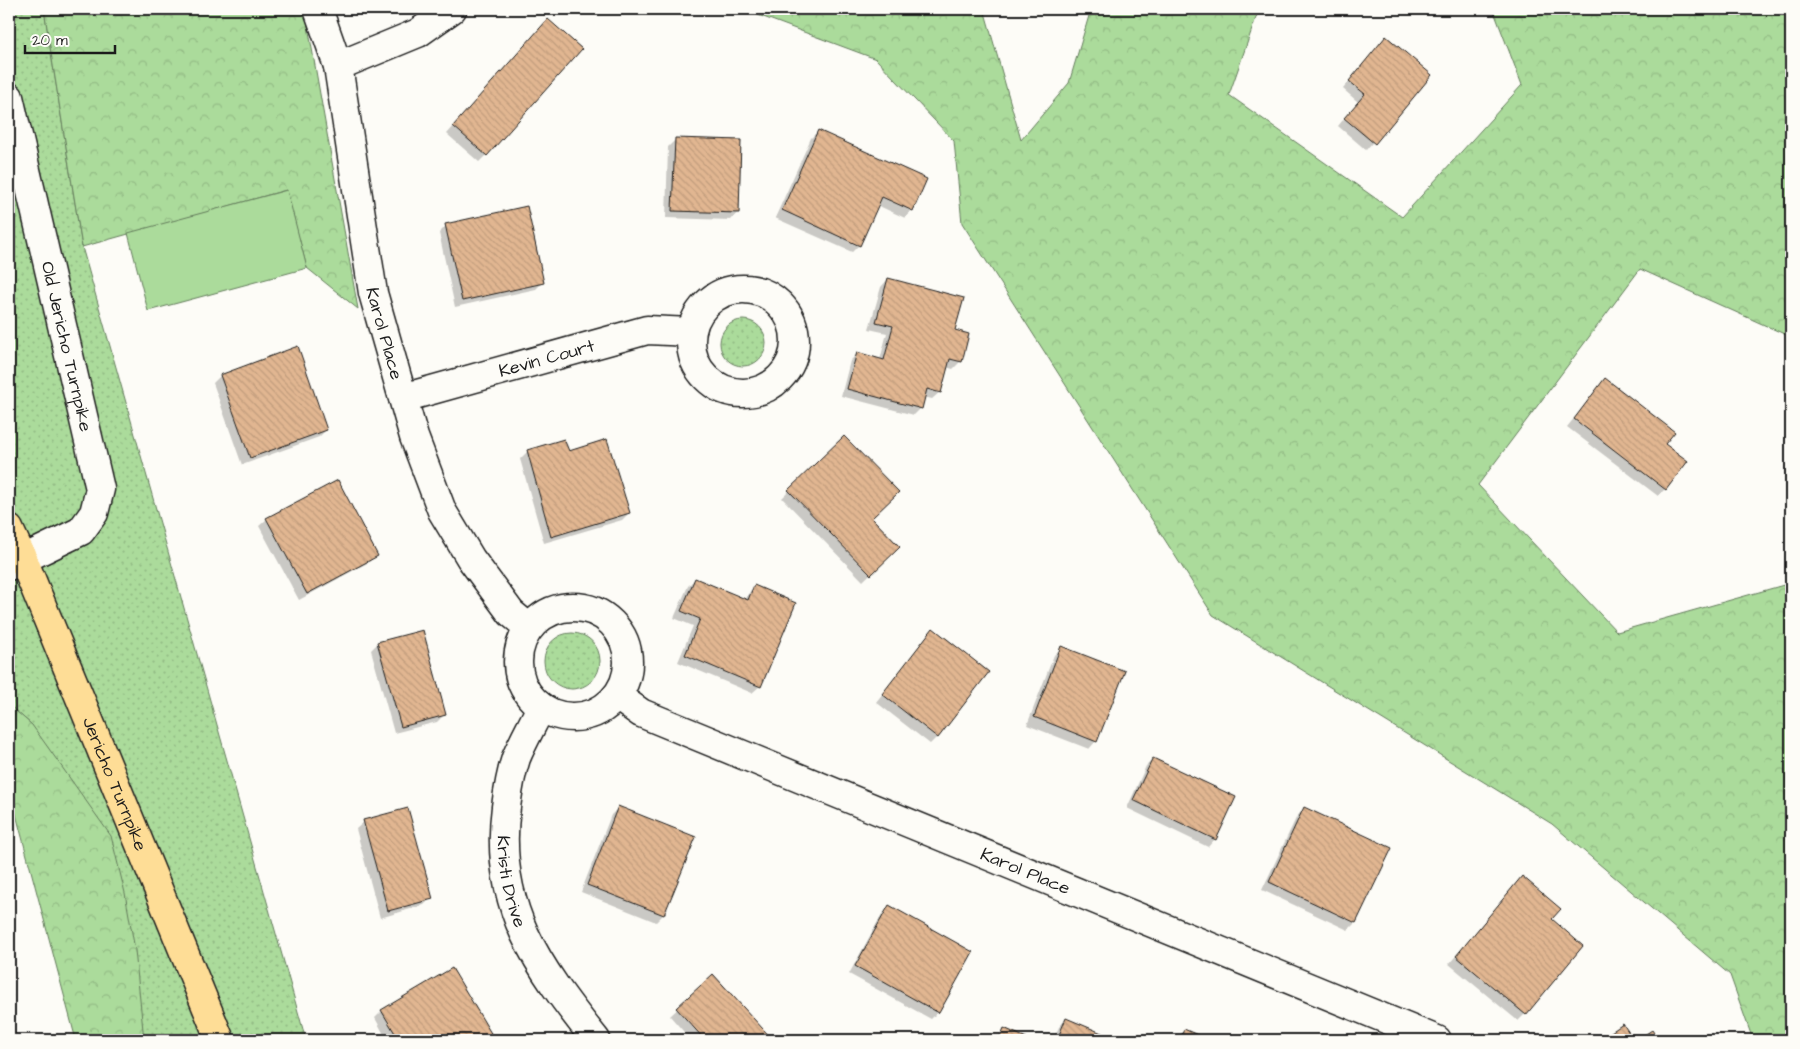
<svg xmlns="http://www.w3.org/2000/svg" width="1800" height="1049" font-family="'Architects Daughter',sans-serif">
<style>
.grass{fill:url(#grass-dots);stroke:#647c5c}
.forest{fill:url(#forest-crowns);stroke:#647c5c}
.pitch{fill:#abdb9b;stroke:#647c5c}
.shadow{fill:#0003}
.building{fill:url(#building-back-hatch);stroke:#1c1c1c}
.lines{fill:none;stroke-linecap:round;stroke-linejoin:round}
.minor-casing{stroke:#1c1c1c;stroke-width:31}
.primary-casing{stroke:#1c1c1c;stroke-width:31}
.minor{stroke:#fdfcf7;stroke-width:28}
.primary{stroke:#fedd96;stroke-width:28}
.labels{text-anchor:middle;stroke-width:5;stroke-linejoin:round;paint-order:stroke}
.street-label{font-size:18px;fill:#1c1c1c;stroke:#fdfcf7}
</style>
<defs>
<pattern id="grass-dots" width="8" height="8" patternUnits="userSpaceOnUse" patternTransform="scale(1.25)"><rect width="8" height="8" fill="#abdb9b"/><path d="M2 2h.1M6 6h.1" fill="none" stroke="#93bb85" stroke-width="1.8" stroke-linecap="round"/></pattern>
<pattern id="forest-crowns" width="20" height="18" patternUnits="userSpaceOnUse" patternTransform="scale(1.25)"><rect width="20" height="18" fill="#abdb9b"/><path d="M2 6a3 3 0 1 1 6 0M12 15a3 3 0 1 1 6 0" fill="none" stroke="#93bb85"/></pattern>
<pattern id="building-back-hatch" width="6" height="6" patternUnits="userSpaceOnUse" patternTransform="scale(1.25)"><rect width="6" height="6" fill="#e1b691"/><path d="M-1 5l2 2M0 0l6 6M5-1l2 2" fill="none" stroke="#c09c7c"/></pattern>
</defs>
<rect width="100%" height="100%" fill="#fdfcf7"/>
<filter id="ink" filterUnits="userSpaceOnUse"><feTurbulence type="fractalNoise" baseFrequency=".02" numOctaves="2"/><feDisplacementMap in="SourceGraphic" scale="10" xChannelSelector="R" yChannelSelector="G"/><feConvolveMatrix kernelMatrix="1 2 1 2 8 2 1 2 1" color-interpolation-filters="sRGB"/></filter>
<g filter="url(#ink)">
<path class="grass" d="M9,9H44L82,247L306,1040H144L140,1016L32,725L9,705Z
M720 343a23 23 0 1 1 46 0a23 23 0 1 1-46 0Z
M544 661a28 28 0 1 1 56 0a28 28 0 1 1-56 0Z"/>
<path class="forest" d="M44,9H305L358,309L307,268L286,190L82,247Z
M742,9H984L1021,140L1069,83L1091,9H1259L1229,95L1402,217L1522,85L1493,9H1791V337L1640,269L1478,485L1617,632L1791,583V1040H1753L1730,975L1552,824L1213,615L962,223L954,141L876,59Z
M9,705L32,725L111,836L125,893L135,950L144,1040H76L9,788Z"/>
<path class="pitch" d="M287,190L307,268L148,311L128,233Z"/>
<path class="shadow" d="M541,28L486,155L479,162L447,134Z
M1379,45L1430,75L1366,150L1338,126L1358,102L1343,89Z
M818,131L912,210L905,218L877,205L859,245L852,252L775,218L811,138Z
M675,140L738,212L731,220L666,218L668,147Z
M446,226L543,282L536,289L455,307L439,233Z
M888,279L961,361L953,369L946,367L940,392L932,399L924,397L921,408L914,415L841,396L850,361L857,354L880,360L887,333L869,329L881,287Z
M220,376L326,430L319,437L242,465L213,383Z
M1605,380L1664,444L1665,489L1658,496L1567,427Z
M844,437L870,518L898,547L863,581L782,498Z
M528,451L568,453L629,513L622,520L544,543L520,459Z
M267,519L376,555L369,562L299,600L259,526Z
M695,579L744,600L754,586L760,686L752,693L678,662L693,626L674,618L688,586Z
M933,630L937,737L930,744L876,702Z
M378,643L445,714L437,722L394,733L371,650Z
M1061,648L1096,741L1089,749L1027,725L1054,655Z
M1154,759L1215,839L1208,847L1127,808L1146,766Z
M619,807L663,915L656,922L581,892L611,815Z
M1305,809L1390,849L1355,923L1348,930L1262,890L1297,816Z
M364,822L431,898L424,905L380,918L356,829Z
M1515,885L1525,1014L1518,1021L1449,964Z
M890,907L938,1012L931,1019L849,974L882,914Z
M451,970L493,1040H387L375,1018L382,1011Z
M713,976L772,1040H691L670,1016Z
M9,990L13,996L9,1000Z
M1066,1019L1114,1040H1053L1059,1027Z
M1005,1030L1028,1040H996Z
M1184,1031L1206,1040H1176Z"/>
<path class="building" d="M548,19L582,49L487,156L453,126Z
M1386,36L1432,75L1375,144L1344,118L1365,94L1349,81Z
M818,130L927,179L913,211L882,197L860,246L782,210Z
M675,138L741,140L739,213L672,211Z
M527,206L544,283L462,301L445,224Z
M888,278L964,298L955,330L969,334L962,362L950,359L941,393L927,389L922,409L847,389L857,352L884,360L893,326L876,322Z
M298,346L327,430L250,458L220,375Z
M1605,378L1675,432L1665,444L1688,461L1666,490L1574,419Z
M844,436L899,492L872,518L900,547L871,575L788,490Z
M564,439L569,451L607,439L630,513L551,537L527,450Z
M338,480L378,556L307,594L266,518Z
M695,578L748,600L754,585L796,603L761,687L685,655L700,619L681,611Z
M933,628L989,672L938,738L882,694Z
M423,630L446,715L401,727L377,642Z
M1061,646L1125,671L1097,742L1034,717Z
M1153,758L1236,797L1216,840L1133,800Z
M618,806L696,837L664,915L587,885Z
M1304,807L1392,848L1356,923L1269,882Z
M408,808L433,899L388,911L363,820Z
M1522,876L1561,909L1552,919L1583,946L1526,1015L1456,956Z
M889,905L973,952L939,1013L855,966Z
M452,968L495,1040H399L381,1010Z
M713,974L773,1040H705L676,1008Z
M1066,1018L1116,1039L1115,1040H1057Z
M1623,1024L1634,1040H1599Z
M1004,1028L1031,1040H999Z
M1184,1029L1209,1040H1180Z
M1652,1030L1659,1040H1637Z"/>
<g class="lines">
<defs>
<g id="minor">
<path id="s1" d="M318,9L338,66L373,293L414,437L442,511L471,559L511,613L529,628"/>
<path d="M338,66L418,33L452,9"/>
<path id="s2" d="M9,97L100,489L94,513L81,531L9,566"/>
<circle cx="743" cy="341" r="52"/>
<path id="s3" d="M403,398L647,330L691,332"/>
<circle cx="573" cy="662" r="55"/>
<path id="s4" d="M617,696L641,713L1437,1040"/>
<path id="s5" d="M541,707C533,724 523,741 516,758C511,773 508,791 506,807C493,906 538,967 596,1040"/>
</g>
<g id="primary">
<path id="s6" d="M9,529L23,559L220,1040"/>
</g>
</defs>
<use href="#minor" class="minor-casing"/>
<use href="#primary" class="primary-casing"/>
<use href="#minor" class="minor"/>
<use href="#primary" class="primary"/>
</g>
</g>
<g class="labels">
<g class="street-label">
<text dy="6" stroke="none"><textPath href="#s1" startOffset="332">Karol Place</textPath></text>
<text dy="6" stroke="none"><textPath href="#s2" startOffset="256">Old Jericho Turnpike</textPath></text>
<text dy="6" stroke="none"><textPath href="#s3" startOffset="149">Kevin Court</textPath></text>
<text dy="6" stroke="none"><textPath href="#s6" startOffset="276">Jericho Turnpike</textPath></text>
<text dy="6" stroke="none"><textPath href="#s4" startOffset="445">Karol Place</textPath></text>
<text dy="6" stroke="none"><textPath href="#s5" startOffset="182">Kristi Drive</textPath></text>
</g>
</g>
<rect width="1800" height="1049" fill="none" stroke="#fdfcf7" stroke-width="30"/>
<rect x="15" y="15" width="1770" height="1019" fill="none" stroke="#1c1c1c" stroke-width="2" filter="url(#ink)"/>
<path d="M25 45v8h90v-8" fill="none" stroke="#1c1c1c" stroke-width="2.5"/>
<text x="32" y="45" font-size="15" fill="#1c1c1c" stroke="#fdfcf7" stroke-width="4" paint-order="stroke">20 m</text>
</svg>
